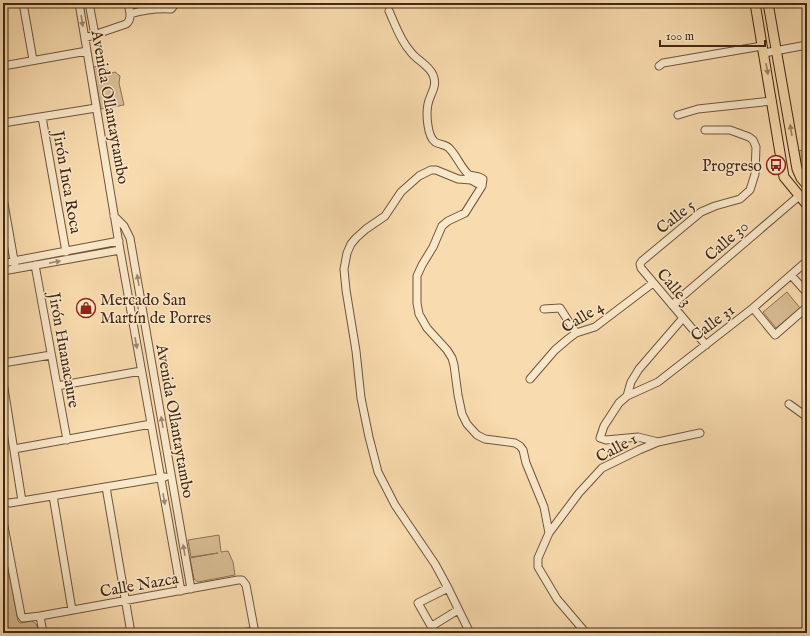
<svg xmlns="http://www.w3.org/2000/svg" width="810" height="636" font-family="'IM FELL English',serif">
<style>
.green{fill:#d9bd94;stroke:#8e7254}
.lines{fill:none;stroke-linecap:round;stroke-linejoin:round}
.minor-casing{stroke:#70553b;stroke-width:9}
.major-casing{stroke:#432815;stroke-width:11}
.minor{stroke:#fae8ca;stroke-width:7}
.major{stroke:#f8dbae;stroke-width:9}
.oneway{fill:#9e8870}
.oneway2{fill:#9e8262}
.labels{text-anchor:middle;stroke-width:3;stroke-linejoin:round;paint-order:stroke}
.street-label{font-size:16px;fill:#432815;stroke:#fae8ca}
.poi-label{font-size:16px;fill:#432815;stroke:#fae8ca;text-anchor:end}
</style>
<rect width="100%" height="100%" fill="#f8dbae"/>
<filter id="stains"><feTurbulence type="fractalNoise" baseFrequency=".005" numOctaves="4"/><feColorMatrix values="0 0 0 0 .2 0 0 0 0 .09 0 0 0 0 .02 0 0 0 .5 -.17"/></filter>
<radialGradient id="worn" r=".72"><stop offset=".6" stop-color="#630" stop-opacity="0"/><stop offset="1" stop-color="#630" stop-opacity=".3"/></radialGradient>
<path class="green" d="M100,66L112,73L115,72L120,76L119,83L124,105L101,109L93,67Z
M807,149V177L801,166L798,151Z
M787,292L800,308L776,328L763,312Z
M219,535L221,552L228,551L233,562L235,575L198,582L194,579L190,558L218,553L191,557L188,540Z
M3,541L18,621L20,623L32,621L37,625L38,633H3Z"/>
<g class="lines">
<defs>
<path id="minor" d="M23,3L33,60
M79,3L120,250L181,591
M89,3L95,35
M389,11C395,24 400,40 410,51C416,60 429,65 433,75C438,86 430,94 428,104C426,113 427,136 435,142C440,145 445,144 449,148C457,156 461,168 469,175L479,177L483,179L482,186L465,213L448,221L442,226L433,247L422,265L417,276V303L419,314L427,328L447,350L452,358L454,365L458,395L462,414L467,424L477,435L485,439L515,443L520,446L523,450L526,463L544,507L549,533
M130,14C144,10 156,8 171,9L176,3
M85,38L126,24C133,19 129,10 128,3
M764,53L807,45
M3,66L87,51
M659,66L663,63L669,62L762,46
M678,115L698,109L772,101
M42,117L66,252
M3,123L96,108
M705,130H730L749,137L753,140L756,147L755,174L750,190L740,199L715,206L701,212L642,261L640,264L641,268L706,345
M3,198L15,266
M114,216L124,226L130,238L191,589
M3,263L119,241
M35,265L67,440
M3,271L120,250
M791,275L807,293
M672,305L799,196
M753,308L775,335L807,307
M544,309L560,308L576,333
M3,363L51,355
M530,379L555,350L568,339L576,333L595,327L653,283
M3,382L22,501
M57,386L141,371
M627,396L631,382L639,369L683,318
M789,404L807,417
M658,442L638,437L606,440L600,438L604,426L619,403L627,396L658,382L753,308L807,261
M14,449L151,424
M106,487L131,633
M53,496L72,610
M3,502L10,503L165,477
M3,521L21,615L23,618L40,616L238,580H242L246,585L255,633
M40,616L43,633
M432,626L458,610
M243,633L254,631
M435,633L418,603L448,588
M470,633L448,588L435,564L395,505L378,472L369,437L361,398L356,351L346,290L344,269L347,253L351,244L356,238L366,229L385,216L401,192L419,176L431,170H436L458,179L471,180L482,186
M586,633L557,599L538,567V558L549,533L579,493L602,468L639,450L658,442L700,433"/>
<path id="major" d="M755,3L784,177L807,205
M768,3L797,169L801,178L807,185"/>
</defs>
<use href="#minor" class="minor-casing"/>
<use href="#major" class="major-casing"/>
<use href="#minor" class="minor"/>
<use href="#major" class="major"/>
</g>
<defs><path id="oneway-solid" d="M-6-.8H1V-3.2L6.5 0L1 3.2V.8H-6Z"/></defs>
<g class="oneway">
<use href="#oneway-solid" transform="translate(82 21) rotate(81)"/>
<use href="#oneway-solid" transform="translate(55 262) rotate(-11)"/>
<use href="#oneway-solid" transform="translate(138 280) rotate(-100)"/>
<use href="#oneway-solid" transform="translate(136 343) rotate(80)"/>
<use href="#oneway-solid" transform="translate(162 422) rotate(-100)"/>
<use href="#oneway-solid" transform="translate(164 499) rotate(80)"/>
<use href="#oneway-solid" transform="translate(184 550) rotate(-100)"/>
</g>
<g class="oneway2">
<use href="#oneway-solid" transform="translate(767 69) rotate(80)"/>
<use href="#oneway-solid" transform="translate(791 130) rotate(-99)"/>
</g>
<defs>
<symbol id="bus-ring" viewBox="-11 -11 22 22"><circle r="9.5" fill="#fae8ca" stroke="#8f2418" stroke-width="1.5"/><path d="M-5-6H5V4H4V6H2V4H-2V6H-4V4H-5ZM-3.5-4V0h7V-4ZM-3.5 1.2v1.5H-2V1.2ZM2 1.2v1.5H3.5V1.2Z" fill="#8f2418"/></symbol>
<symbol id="shop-ring" viewBox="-11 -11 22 22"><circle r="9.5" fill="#fae8ca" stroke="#8f2418" stroke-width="1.5"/><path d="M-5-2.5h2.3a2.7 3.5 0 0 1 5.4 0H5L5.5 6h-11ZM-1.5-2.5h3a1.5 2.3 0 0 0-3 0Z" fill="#8f2418"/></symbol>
</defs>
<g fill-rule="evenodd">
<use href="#bus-ring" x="765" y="154" width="22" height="22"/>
<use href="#shop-ring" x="75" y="297" width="22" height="22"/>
</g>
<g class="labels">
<g class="street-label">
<text transform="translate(111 107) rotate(80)" y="6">Avenida Ollantaytambo</text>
<text transform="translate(68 182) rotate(80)" y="6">Jirón Inca Roca</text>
<text transform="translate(675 216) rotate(-38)" y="6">Calle 5</text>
<text transform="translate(726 240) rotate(-41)" y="6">Calle 30</text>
<text transform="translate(675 287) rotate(50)" y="6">Calle 3</text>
<text transform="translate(582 316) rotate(-31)" y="6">Calle 4</text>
<text transform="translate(712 322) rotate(-37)" y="6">Calle 31</text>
<text transform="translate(65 350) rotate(80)" y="6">Jirón Huanacaure</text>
<text transform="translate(176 421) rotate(80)" y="6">Avenida Ollantaytambo</text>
<text transform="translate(616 447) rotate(-28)" y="6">Calle 1</text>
<text transform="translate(139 584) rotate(-10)" y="6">Calle Nazca</text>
</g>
<g class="poi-label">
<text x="762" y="171">Progreso</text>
<text x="100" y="305" text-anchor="start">Mercado San<tspan x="100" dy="18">Martín de Porres</tspan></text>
</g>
</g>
<rect width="810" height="636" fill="none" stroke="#f8dbae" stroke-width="16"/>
<rect x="4" y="4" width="802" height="628" fill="none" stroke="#432815" stroke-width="2"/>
<rect x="8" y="8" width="794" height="620" fill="none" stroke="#432815"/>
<path d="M660 40v6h105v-6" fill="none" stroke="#432815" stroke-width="2"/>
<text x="666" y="40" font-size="12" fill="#432815" stroke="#fae8ca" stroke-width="3" paint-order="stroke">100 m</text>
<rect width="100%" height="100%" filter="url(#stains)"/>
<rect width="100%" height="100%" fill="url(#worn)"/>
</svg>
